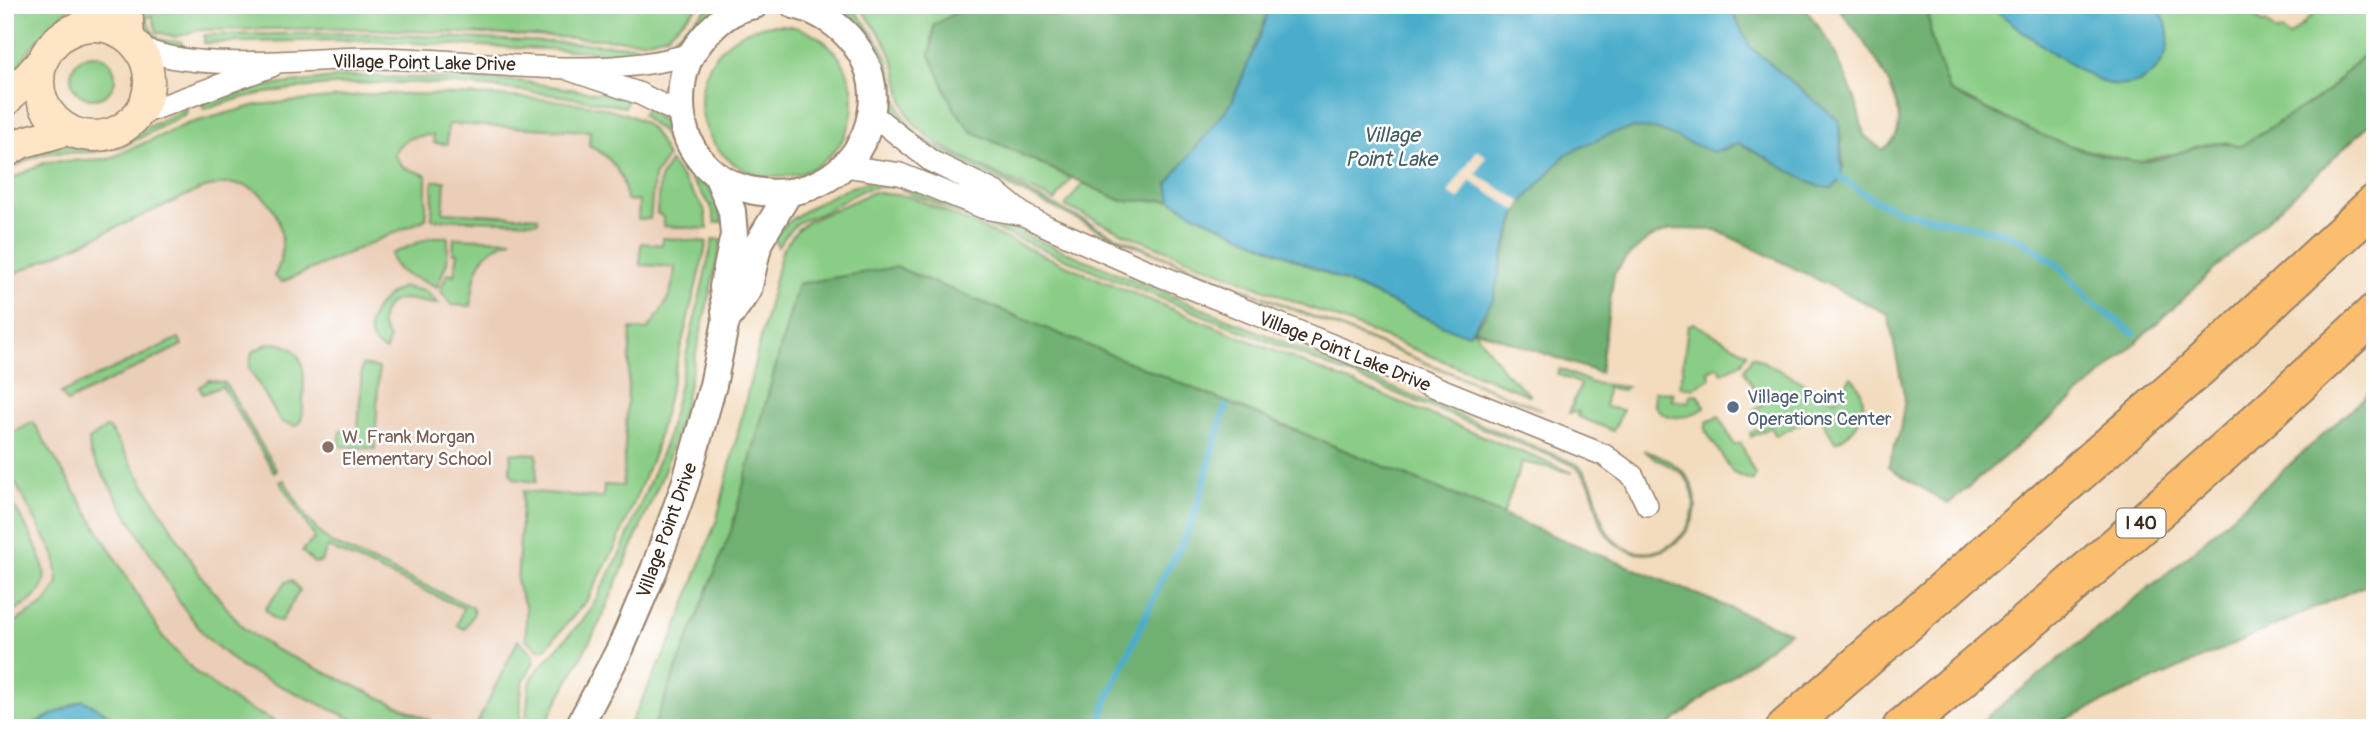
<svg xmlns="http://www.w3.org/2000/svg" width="2380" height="733" font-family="Pangolin,sans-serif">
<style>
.built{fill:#ebceb7}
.green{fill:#8acd86;stroke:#627c52;stroke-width:2}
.forest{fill:#6fb073;stroke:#556d48;stroke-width:2}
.water{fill:#4cadcb;stroke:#446c74;stroke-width:2}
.pier{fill:#f3dbbd}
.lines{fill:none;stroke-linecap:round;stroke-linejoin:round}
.stream{stroke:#4cadcb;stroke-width:7}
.minor-casing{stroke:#97826e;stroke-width:24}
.tertiary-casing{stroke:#97826e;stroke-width:30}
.secondary-casing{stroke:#97826e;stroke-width:33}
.motorway-casing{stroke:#97826e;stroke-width:42}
.minor{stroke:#fff;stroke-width:21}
.tertiary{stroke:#fff;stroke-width:26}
.secondary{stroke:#fde5c5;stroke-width:30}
.motorway{stroke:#fbbe6e;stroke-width:38}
.service-dot{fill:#5c6f8a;stroke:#fff;stroke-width:2.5}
.education-dot{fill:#8d6e63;stroke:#fff;stroke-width:2.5}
.labels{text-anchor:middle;stroke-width:5;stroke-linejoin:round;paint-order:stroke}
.shield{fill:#fff;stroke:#766a62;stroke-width:2}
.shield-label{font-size:18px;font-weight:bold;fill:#3b2a1e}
.street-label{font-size:19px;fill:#3b2a1e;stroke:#fff}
.service-label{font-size:19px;fill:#4e5e75;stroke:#fff;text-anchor:start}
.education-label{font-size:19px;fill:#785e54;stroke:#fff;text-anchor:start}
.water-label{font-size:21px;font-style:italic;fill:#425e63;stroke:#fff}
</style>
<rect width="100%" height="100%" fill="#fff"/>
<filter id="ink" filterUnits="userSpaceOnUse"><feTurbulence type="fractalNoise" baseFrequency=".0143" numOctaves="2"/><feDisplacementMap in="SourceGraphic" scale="14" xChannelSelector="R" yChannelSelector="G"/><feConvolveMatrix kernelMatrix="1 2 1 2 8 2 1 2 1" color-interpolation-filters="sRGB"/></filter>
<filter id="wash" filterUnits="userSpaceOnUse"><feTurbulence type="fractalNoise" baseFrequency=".00686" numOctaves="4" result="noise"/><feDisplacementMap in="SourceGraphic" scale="28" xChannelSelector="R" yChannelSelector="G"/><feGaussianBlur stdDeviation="1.57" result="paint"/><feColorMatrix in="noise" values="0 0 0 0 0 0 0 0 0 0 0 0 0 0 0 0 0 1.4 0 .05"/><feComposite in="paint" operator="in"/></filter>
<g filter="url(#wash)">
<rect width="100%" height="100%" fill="#f3dbbd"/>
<path class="built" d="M485,118L657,138L706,222L672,381L578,614L527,674L517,728H5V220L263,131Z"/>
<path class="green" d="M5,5H72L32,46L5,86Z
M135,5H433L504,11L500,5H700L667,35L644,41L342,28L200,30L175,37L157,32L152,16L146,17C152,36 160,44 181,41L185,49L179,50L147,40Z
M711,5H725L677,46L650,54L644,48L671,40Z
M843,5H851C863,23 878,36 886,56C897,83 893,111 915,133L908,134L894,113L876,51Z
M858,5H987L966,7L971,131L1071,178L1055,201C1023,185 929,147 911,120C901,104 901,87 896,69C889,43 874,26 858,5Z
M1927,5H1990L2102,82L2140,83L2160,11L2155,5H2245L2263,24L2266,22L2277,33L2281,30L2289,37L2323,5H2375V42L2326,93L2239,147L2226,142L2137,162L2058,143L1949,91L1932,41Z
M701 101a76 76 0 1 1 152 0a76 76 0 1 1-152 0Z
M353,33L637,46L638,49L633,53L346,40L204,43V35Z
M71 77a22 22 0 1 1 44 0a22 22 0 1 1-44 0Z
M352,76L519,81L628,98L625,107C505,84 377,72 255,95C238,98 221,105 204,109L201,103L257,87Z
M371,94C427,94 608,92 647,125C657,133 661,146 667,157L654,176L650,219H638L639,201L626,200C625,175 612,157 589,145L590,131L448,124L447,144L434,143L433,135C415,136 402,137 394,154L403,167L426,175V219L282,282L274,276C291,248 281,198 246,186C230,181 216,185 201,189L5,278V182L46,162L108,159L187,124L257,105Z
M187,108L186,114L126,145L93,152L47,153L29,159L9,170L5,168L29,153L63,145L97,147L113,144Z
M646,109L666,123L689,168L712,192L723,222L715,223L711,206L679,164L662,132L642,115Z
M921,138L1113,235L1542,410L1111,236L923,144Z
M670,162L704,208L708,229L663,226V217L657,213L660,179Z
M878,180L888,181L893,187C867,184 854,194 833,207C804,225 800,211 778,247L774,237C792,213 848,184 878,180Z
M433,181H445L443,212L538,217V222L432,219Z
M1083,183L1122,201L1171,200L1194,214L1435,322L1469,333L1473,329L1505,372L1531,396L1123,233L1065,206Z
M907,186L1577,464C1607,491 1590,527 1622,546C1661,569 1708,526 1690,485C1680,464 1658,465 1644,450C1658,456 1675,462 1685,474C1720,517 1664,575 1619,546C1587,526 1606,488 1573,465L1106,276L901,189Z
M873,192L912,197L1084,273L1573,473L1522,462L1503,515L896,267L798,284L731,531L653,728H628L672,639L717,519L782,250L797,230L807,222Z
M431,237H448L447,262L437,287C419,276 395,279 391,254Z
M454,238L511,240C507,243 498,245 492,249C474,263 473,286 471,306L452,305L440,290L448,273L454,275L458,253H453Z
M663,238L707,242L654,454L615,548L587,600L545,649H539L526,639V608L517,584L523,491L603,498L604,485L623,486L631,329L647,330C663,312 674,291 675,267L640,265L641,243L662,245Z
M713,239L722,240L682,414L663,474L600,622L543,728H525L529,686L534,674L588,614L621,552L648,486L667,439Z
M403,287L425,291L439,304C417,305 387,283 381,324L389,339L386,351C351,335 378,296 403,287Z
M1693,323L1747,353L1742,363L1722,373L1718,366L1708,371L1711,378L1693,388L1680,387L1688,326Z
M179,338L182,345L67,402L61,393Z
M269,343C305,342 306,372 303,400C303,410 304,420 296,426L281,422L249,368L252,352Z
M1753,356L1835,400L1851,377C1874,399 1862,431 1835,442L1819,414L1776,436L1771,427L1751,437L1750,433L1762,427L1753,410L1763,405L1744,370Z
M362,365L379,368L375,449L340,446V431H358Z
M1560,369L1592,383L1627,387L1623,390L1607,388L1605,407L1623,410L1613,431L1577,416L1579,412L1569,413L1581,384L1557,374Z
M209,380L225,383L277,471L274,472L222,386L203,394L199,387Z
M1654,391L1673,393L1672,400L1689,402L1690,395L1698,394L1705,408C1689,417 1668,424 1655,406Z
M1719,416L1734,445L1741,443L1755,475L1753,481L1733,473L1705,430L1707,422Z
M33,422L164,639L194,671L240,705L290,728H132L83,700L25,728H5V628L46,603L58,583L55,556L5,464V438Z
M106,428L110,429L201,576L243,628L274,649L418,715L437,724L438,728H371L242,668L206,637L180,603L90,453L89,440Z
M511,453L537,454L536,482L515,479L510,473Z
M284,480L308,520L329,542L472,607L474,613L465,629L457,626L463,608L328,547L321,562L314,563L302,551L315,538L280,482Z
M5,491C16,511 53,564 43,585C36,601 20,608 5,615Z
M291,580L300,590L281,621L275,620L265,609L286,582Z
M518,640L534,654C536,666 524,674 522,686C519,701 524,713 518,728H475Z"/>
<path class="forest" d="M1002,5L1054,15L1086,5H1268L1265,22L1232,102L1168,183L1171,200L1122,201L971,131L952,105L930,55L934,25L966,7Z
M1729,5H1803L1832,46L1855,98L1864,135L1882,150C1886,147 1892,143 1894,139C1916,104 1857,31 1836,5H1927L1932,41L1949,91C2009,119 2068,154 2135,161C2171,165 2203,132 2239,147L2326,93L2375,43V119L2097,379L1948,504L1888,467L1900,430L1905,399L1888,314L1716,230L1671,229L1648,239L1626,258L1614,274L1600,373L1473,329L1485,316L1519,206L1566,154L1612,133L1633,128L1655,129L1721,151L1739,143L1817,186L1843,167L1839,121L1750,47Z
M896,267L1789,632L1665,728H653L731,531L798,284Z
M2375,388V581L2046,728H1973L2176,566Z"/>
<path class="water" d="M1268,5H1729L1750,47L1839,121L1842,178L1833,188L1817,186L1739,143L1713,152L1655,129L1633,128L1612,133L1566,154L1519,206L1505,247L1493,300L1469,334L1455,331L1194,214L1171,200L1168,183L1232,102L1265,23Z
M1990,5H2155C2191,45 2149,102 2100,81C2074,70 2012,25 1990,5Z
M83,700L132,728H25Z"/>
<path class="pier" d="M1477,150L1486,156L1476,174L1522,202L1517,211L1470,181L1459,200L1448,193Z"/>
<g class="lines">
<path class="stream" d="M1836,174L1870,198L1899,211L2008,234L2025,242L2058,265L2089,300L2133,333
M1098,728L1107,700L1165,573C1199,526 1207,461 1226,407"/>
</g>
</g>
<g filter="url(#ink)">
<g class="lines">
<defs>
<path id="minor" d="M138,47C197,74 304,58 371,58C470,58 595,83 690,54
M570,70L638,93L681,114
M872,114L931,161L997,193L1024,215L1046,226L1141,268L1604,455L1633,476L1647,505
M138,115L272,66
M845,166L900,174L984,208L1019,214"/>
<path id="tertiary" d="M755,5C730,8 710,28 696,47C684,63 681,83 681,102C681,215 848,226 871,115C882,63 843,16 794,5
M726,321L748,290L759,242L788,194
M578,728L621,647L654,570L685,484L713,385L726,321L723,287L734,235L732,211L717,175"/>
<path id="secondary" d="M127,5L129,38
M39 81a55 55 0 1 1 110 0a55 55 0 1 1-110 0Z
M5,102L43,60
M5,153L21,143L67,130"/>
<path id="motorway" d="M1786,728L2196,370L2375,204
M1902,728C2063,594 2223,457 2375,313"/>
</defs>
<use href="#minor" class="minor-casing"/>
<use href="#tertiary" class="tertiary-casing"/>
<use href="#secondary" class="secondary-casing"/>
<use href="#motorway" class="motorway-casing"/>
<use href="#minor" class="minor"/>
<use href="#tertiary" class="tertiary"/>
<use href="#secondary" class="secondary"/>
<use href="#motorway" class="motorway"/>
</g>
</g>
<circle class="service-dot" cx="1733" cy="407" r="7"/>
<circle class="education-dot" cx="328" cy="447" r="7"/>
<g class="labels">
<rect class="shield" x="2116.5" y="508.5" width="49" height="29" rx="5"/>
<g class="shield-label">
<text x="2141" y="529">I 40</text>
</g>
<g class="street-label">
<text transform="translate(424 62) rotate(1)" y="7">Village Point Lake Drive</text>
<text transform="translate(1345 351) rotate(22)" y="7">Village Point Lake Drive</text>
<text transform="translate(666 530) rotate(-70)" y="7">Village Point Drive</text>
</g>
<g class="service-label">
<text x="1747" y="403">Village Point<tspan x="1747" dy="22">Operations Center</tspan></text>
</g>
<g class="education-label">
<text x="342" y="443">W. Frank Morgan<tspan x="342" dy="22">Elementary School</tspan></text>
</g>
<g class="water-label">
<text x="1391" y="142">Village<tspan x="1391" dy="24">Point Lake</tspan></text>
</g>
</g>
<rect width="2380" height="733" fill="none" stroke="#fff" stroke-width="28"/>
</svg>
